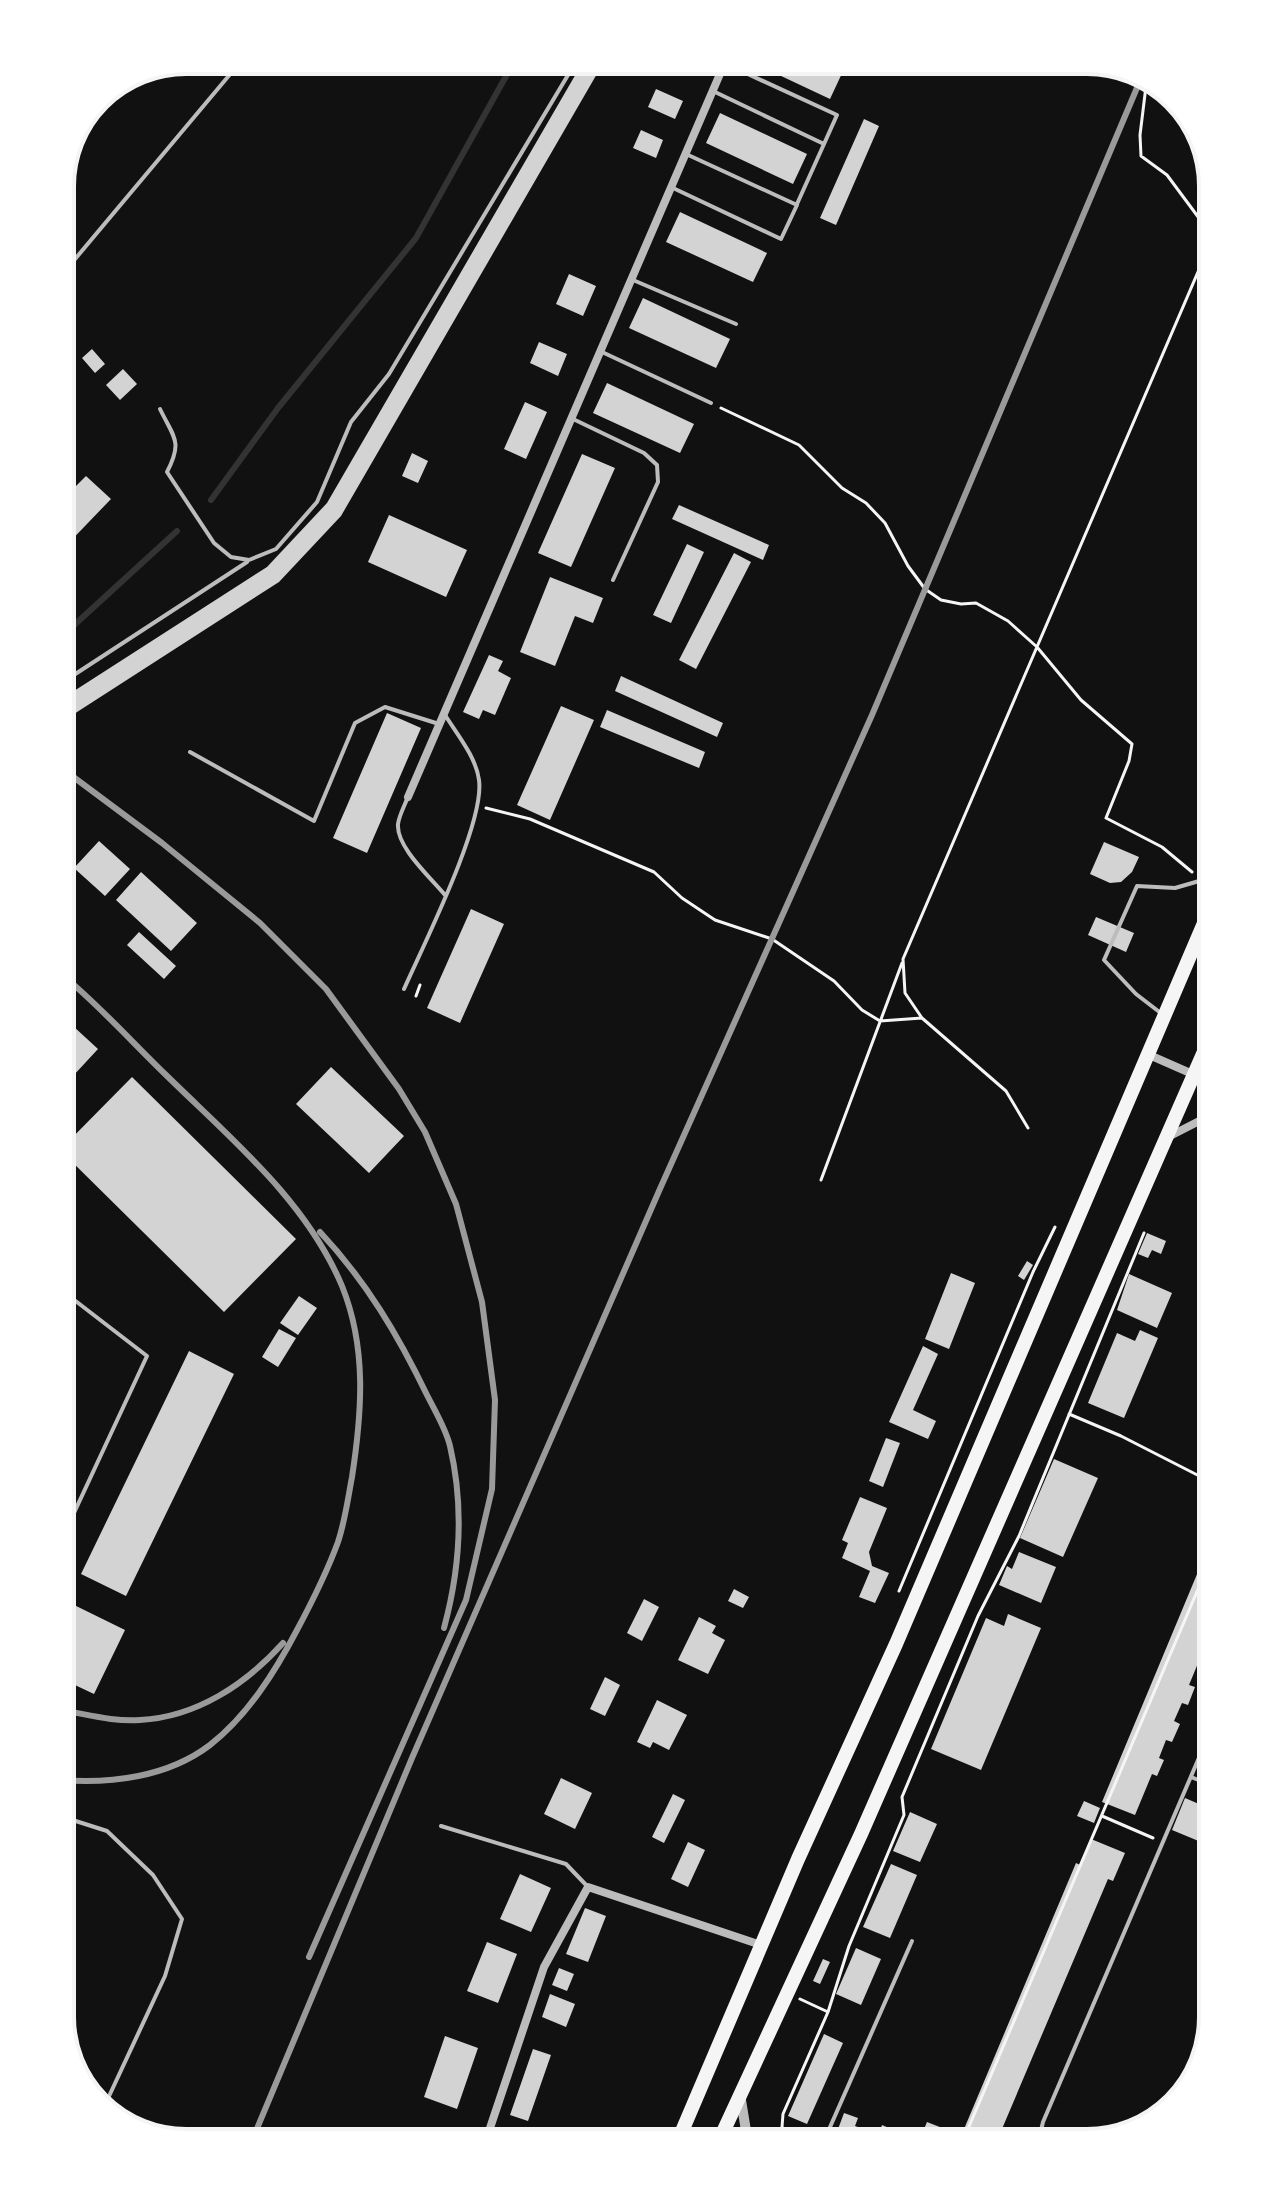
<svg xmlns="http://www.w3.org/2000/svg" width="1273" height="2203" font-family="Rubik,sans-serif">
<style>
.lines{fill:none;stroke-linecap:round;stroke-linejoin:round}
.stream{stroke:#333;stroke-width:6}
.building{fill:#d3d3d3}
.path{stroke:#f5f5f5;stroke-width:3}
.service{stroke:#bcbcbc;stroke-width:4}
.minor{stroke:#bcbcbc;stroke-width:8}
.tertiary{stroke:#bcbcbc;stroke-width:10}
.primary{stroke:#f5f5f5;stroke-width:14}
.rail{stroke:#9a9a9a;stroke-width:6}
.rim{fill:none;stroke:#f5f5f5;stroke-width:4}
</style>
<rect width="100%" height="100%" fill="#111"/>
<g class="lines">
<path class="stream" d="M211,500L278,408L416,238L515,60
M60,638L177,531"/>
</g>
<path class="building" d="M584,60H605L341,516L279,582L60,723V700L267,567L327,503Z
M747,60H824L844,69L830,99Z
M656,89L683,101L675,119L648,107Z
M720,113L807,154L793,184L706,143Z
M864,119L879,126L836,225L820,218Z
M641,130L663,140L656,158L633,148Z
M680,212L767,253L753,282L666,242Z
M569,274L596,286L583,316L556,304Z
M643,298L730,339L716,368L629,328Z
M539,342L567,354L558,376L530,363Z
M92,349L105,364L95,373L82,358Z
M123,369L137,384L120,400L106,385Z
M607,383L694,424L680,453L593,413Z
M525,402L547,412L526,459L504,449Z
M412,453L428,461L418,483L402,476Z
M582,454L615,468L571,567L538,553Z
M86,476L111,499L60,552V502Z
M679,505L769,545L763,560L672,519Z
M389,515L467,550L446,597L368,562Z
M687,544L704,552L671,623L653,615Z
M734,553L751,562L696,669L679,660Z
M550,577L603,598L593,623L575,616L555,666L520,652Z
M489,655L503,661L498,671L511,678L495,715L483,710L479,719L463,712Z
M621,676L723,723L717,737L615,691Z
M561,706L594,720L550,820L517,805Z
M607,710L705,752L699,768L600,727Z
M387,713L421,728L367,853L333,838Z
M99,841L130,869L105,896L74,868Z
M1104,842L1139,857L1132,872L1121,882L1110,883L1090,874Z
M141,872L197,923L171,951L116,900Z
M60,908L71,920L60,930Z
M471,909L504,924L460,1023L427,1008Z
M1096,917L1134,933L1126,952L1088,935Z
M139,932L176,966L164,979L127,945Z
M60,1014L98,1049L60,1090Z
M331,1067L404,1136L369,1173L296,1104Z
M132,1077L296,1239L224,1312L60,1150Z
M1206,1155L1213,1158V1168L1203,1164Z
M1147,1233L1166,1241L1161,1254L1152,1250L1148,1258L1138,1254Z
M1027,1261L1033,1265L1024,1280L1018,1276Z
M951,1273L975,1283L949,1349L925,1339Z
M1129,1274L1172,1293L1157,1328L1117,1310Z
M299,1296L317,1308L298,1335L280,1323Z
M279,1329L296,1338L278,1367L262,1357Z
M1140,1330L1158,1338L1124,1418L1088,1403L1117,1333L1135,1341Z
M923,1346L938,1354L913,1410L936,1421L928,1439L889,1422Z
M189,1351L234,1374L126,1596L81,1574Z
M886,1438L900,1443L883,1487L869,1481Z
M1054,1459L1098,1478L1063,1557L1020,1538Z
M860,1497L887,1508L869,1552L872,1566L889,1573L875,1603L859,1597L870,1571L842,1558L848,1543L842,1540Z
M1019,1552L1056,1567L1041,1603L999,1585L1007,1566L1012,1569Z
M1205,1555L1213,1558V1627L1189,1685L1195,1687L1188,1705L1182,1703L1174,1721L1180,1724L1172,1742L1166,1740L1159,1758L1164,1760L1157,1776L1152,1774L1135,1815L1102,1802Z
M734,1589L749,1597L743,1608L728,1601Z
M644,1599L659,1607L642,1641L627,1633Z
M66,1601L125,1630L94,1694L60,1678V1613Z
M1008,1614L1041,1628L981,1770L931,1749L986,1618L1004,1626Z
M699,1617L716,1626L712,1633L725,1640L708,1674L678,1660Z
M605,1677L620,1685L605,1716L590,1709Z
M657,1700L687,1715L669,1750L653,1742L650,1748L637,1742Z
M561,1778L592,1793L575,1829L544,1814Z
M673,1794L685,1800L664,1843L652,1837Z
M1185,1798L1213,1810V1847L1172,1830Z
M1084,1801L1100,1808L1094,1823L1077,1816Z
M910,1812L937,1824L920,1862L893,1851Z
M1091,1839L1125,1853L1113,1881L1108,1879L996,2143L959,2141L1076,1863L1080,1865Z
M688,1842L705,1850L688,1887L671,1879Z
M891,1864L917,1875L890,1938L863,1927Z
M520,1874L551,1888L531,1932L500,1919Z
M585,1908L606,1916L588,1962L566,1954Z
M487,1942L517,1954L498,2003L467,1991Z
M856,1948L881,1959L861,2005L836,1994Z
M823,1959L830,1962L820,1984L813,1981Z
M559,1968L574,1974L567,1991L552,1985Z
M550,1994L575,2004L566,2027L542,2017Z
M824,2034L843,2043L807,2124L788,2116Z
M445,2036L478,2048L457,2109L424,2097Z
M533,2049L551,2055L528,2121L510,2115Z
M844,2113L858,2118L855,2126L868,2131L864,2143H842L834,2140Z
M927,2122L950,2131L946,2143H875L882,2125L919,2141Z"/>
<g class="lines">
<path class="path" d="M1147,78L1140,135L1141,156L1167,175L1213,237
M721,408L799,445L842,488L866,503L885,523L908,566L925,589L941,600L961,604L976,603L1008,621L1037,647L1081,700L1132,744L1129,761L1106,818L1162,847L1192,872
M486,808L530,819L654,872L682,898L715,920L772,939L834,981L862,1010L880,1021L922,1018
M416,996L420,985
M1028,1128L1006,1091L922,1018L905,993L903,959L1213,237
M821,1180L902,963
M1069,1414L1121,1436L1213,1483
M899,1591L1033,1272L1055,1227
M1102,1816L1153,1838
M800,1999L828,2012
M796,2143L782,2127L783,2114L828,2012L849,1946L904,1815L902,1797L978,1616L1019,1536L1144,1233
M962,2143L1213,1554"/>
<path class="service" d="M715,92L824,144L837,115L726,64
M673,188L781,239L797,205L686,154
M797,204L824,144
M60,277L242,60
M633,280L736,324
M602,352L711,403
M160,409C174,438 183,441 167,472L214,543L231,557L249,560L276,549L317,502L351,422L389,374L577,60
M573,419L644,453L657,465L658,482L613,580
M60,684L247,562
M190,752L314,821L355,723L385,707L439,724
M407,799C404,807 399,816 398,824C396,847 431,878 445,895
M404,989C423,946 485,823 479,780C476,757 457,734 445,715
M1162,1014L1136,994L1104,960L1137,886L1175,888L1213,877
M60,1543L147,1356L60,1289
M1191,1777L1213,1786
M60,1816L107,1831L153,1875L182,1919L165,1976L104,2107
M441,1826L566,1864L588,1887
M823,2143L912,1941
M1038,2143L1043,2122L1213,1725"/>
<path class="minor" d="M408,797L726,60
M1147,1054L1213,1083
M1168,1137L1213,1114
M485,2143L544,1967L588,1887L761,1945"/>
<path class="tertiary" d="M740,2094L748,2143"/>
<path class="primary" d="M677,2143L798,1859L896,1644L1213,902
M718,2143L861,1834L1213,1031"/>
<path class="rail" d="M60,767L162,843L260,923L326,989L399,1089L425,1132L456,1204L482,1302L495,1400L492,1489L466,1600L309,1957
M320,1232C366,1281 398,1335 427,1395C435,1411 446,1429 450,1446C464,1506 460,1569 444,1628
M60,1710C86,1714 113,1722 140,1720C197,1717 246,1684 283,1643
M60,1780C111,1784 168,1777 210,1745C248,1715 275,1672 297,1630C312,1602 327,1572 338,1542C345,1521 348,1498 352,1477C362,1412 367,1348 342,1286C306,1200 230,1138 165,1074C130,1040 97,1003 60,973
M251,2143L412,1758L659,1191L872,715L1142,76"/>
</g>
<path d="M0 0H1273V2203H0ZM186 74H1087A112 112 0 0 1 1199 186V2017A112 112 0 0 1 1087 2129H186A112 112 0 0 1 74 2017V186A112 112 0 0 1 186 74Z" fill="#fff" fill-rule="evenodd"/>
<path class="rim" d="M186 74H1087A112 112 0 0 1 1199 186V2017A112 112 0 0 1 1087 2129H186A112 112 0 0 1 74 2017V186A112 112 0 0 1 186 74Z"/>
</svg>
